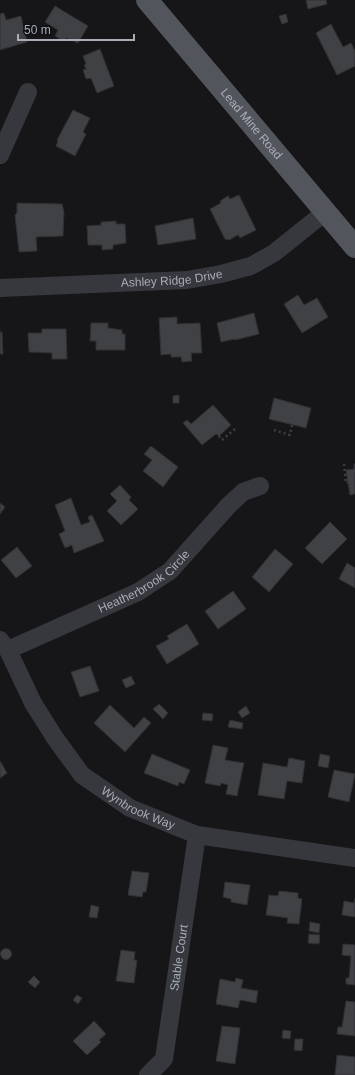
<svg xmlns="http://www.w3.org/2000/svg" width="355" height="1075" font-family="Arial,sans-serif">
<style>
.building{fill:#404145;stroke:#303034}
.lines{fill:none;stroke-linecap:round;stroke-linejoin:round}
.path{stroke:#3d3f44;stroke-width:2.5;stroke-dasharray:2 3;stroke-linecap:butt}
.minor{stroke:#37383d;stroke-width:18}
.major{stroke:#53555c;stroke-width:22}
.labels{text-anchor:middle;stroke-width:3;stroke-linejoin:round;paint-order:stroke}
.street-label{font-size:12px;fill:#a8adb8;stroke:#111113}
</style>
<rect width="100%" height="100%" fill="#161618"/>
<path class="building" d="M306,0H326L327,4L308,9Z
M55,6L88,26L78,43L66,38L63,41L55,36L58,30L45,22Z
M4,13L6,20L21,16L27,42L0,50V14Z
M286,14L288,22L282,24L279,16Z
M331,24L343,47L351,43L355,51V66L337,75L316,33Z
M100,49L114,86L97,93L91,78L86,79L83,70L86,69L84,65L86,64L83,56Z
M73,110L90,118L83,132L86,134L75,156L56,146L58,141L57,140Z
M239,195L256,230L240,238L238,235L229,240L225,239L210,209L221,203L220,201L228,196L230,199Z
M17,203L62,204L64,212L63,236L36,237L37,251L19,252L15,215L17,213Z
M193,218L196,239L158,245L155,226Z
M116,221V224H125L126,243L113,245V249L102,250V245H88L87,226L101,225V222Z
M298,295L304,305L317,298L328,317L302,333L284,304Z
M254,313L259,334L235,340V339L221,342L217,323Z
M177,317V324L200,323L202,353H191L192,361L182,362L181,357H171V354L161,355L159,318Z
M91,323H108V328L122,330V334H125V350H96V341H90Z
M42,329H66L67,359H52V353L29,352L28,333H42Z
M0,332H2L3,354H0Z
M179,395V403H173V396Z
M274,398L311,408L306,428L269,419Z
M213,405L231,425L219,436L216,434L202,445L183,423L187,420L191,424Z
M151,446L178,467L163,487L143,471L152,460L144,454Z
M354,464H355V494L350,495L346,470L354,469Z
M120,485L131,497L129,500L138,509L121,525L107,511L117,501L110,494Z
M71,498L81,525L90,522L88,517L92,515L104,541L74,553L72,545L65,548L59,534L65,531L55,505Z
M0,503L5,507L0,514Z
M330,522L347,539L322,564L305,548Z
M17,547L32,566L16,578L1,560Z
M275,549L293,564L269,592L252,577Z
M347,563L355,568V588L339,579Z
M233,591L246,609L218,629L205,611Z
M187,624L199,644L167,664L156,646L169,639L167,636Z
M90,666L99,691L80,697L71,672Z
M131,676L135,684L126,688L122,680Z
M159,704L168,713L163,719L153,709Z
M110,705L134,728L144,717L151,723L125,752L94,723Z
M246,706L250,713L242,718L238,712Z
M203,713L213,714L212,721L202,720Z
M230,720L243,723L242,729L228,727Z
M213,745L228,748L225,760L244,763L237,796L226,794L228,785L221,783L220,786L205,783Z
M152,754L190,770L184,784L179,782L178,786L144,773Z
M320,754L330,756L328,768L318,766Z
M289,758L305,761L302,783L287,781L284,799L258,795L263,763L287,767Z
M0,761L7,773L0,778Z
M334,770L355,774L349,802L328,797Z
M132,871L149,873L146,892H143L142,897L128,895Z
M225,882L250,885L247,905L231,902V899L223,897Z
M279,891L298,893V898L302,899L299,924L287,923L288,918L266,915L269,895L278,896Z
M355,898V917L342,915L344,901L354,903Z
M91,905L99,907L97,918L89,917Z
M310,922L320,924L319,933L309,931Z
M309,934L320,935L319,944L308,943Z
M343,944L355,945V985L346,984V978H349L351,956L342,955Z
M0.5 954a5.5 5.5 0 1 1 11 0a5.5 5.5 0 1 1-11 0Z
M121,950L135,952L134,960H137L134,983L116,981Z
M34,976L40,982L35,988L28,982Z
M236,978L243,980L241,988L258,991L256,1003L240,1000L238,1008L216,1004L220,979L235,982Z
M77,995L82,998L78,1004L73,1000Z
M346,1001L355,1002V1036L337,1034L338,1027H342Z
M94,1021L106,1034L99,1040L101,1042L87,1055L73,1041Z
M222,1026L240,1028L235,1064L216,1061Z
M283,1030L291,1031L290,1039L282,1038Z
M295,1039H303L302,1051L294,1050Z
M337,1055L355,1057V1075H335Z"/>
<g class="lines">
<path class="path" d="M274,430L290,435L292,425
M219,436L222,440L235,429
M344,464L346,483L348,482"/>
<g class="minor">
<path d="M0,155L28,92"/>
<path id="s1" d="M0,288L187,280L221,274L251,266L274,253L324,213"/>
<path id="s2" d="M0,640L8,650L33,703L55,738L82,775L130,808L197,835L355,858"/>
<path id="s3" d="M8,650L138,592L170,571L229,505L243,492L260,486"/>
<path id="s4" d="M148,1075L164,1059L197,835"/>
</g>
<path class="major" id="s5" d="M147,0L355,247"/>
</g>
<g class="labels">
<g class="street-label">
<text dy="4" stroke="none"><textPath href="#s5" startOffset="162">Lead Mine Road</textPath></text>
<text dy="4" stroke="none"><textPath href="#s1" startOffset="172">Ashley Ridge Drive</textPath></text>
<text dy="4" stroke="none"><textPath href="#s3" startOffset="153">Heatherbrook Circle</textPath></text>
<text dy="4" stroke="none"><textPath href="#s2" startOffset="224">Wynbrook Way</textPath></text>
<text dy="4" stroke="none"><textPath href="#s4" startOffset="125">Stable Court</textPath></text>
</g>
</g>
<path d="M18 34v6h116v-6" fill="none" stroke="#a8adb8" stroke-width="2"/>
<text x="24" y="34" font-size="12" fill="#a8adb8" stroke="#111113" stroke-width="3" paint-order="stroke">50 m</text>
</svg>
